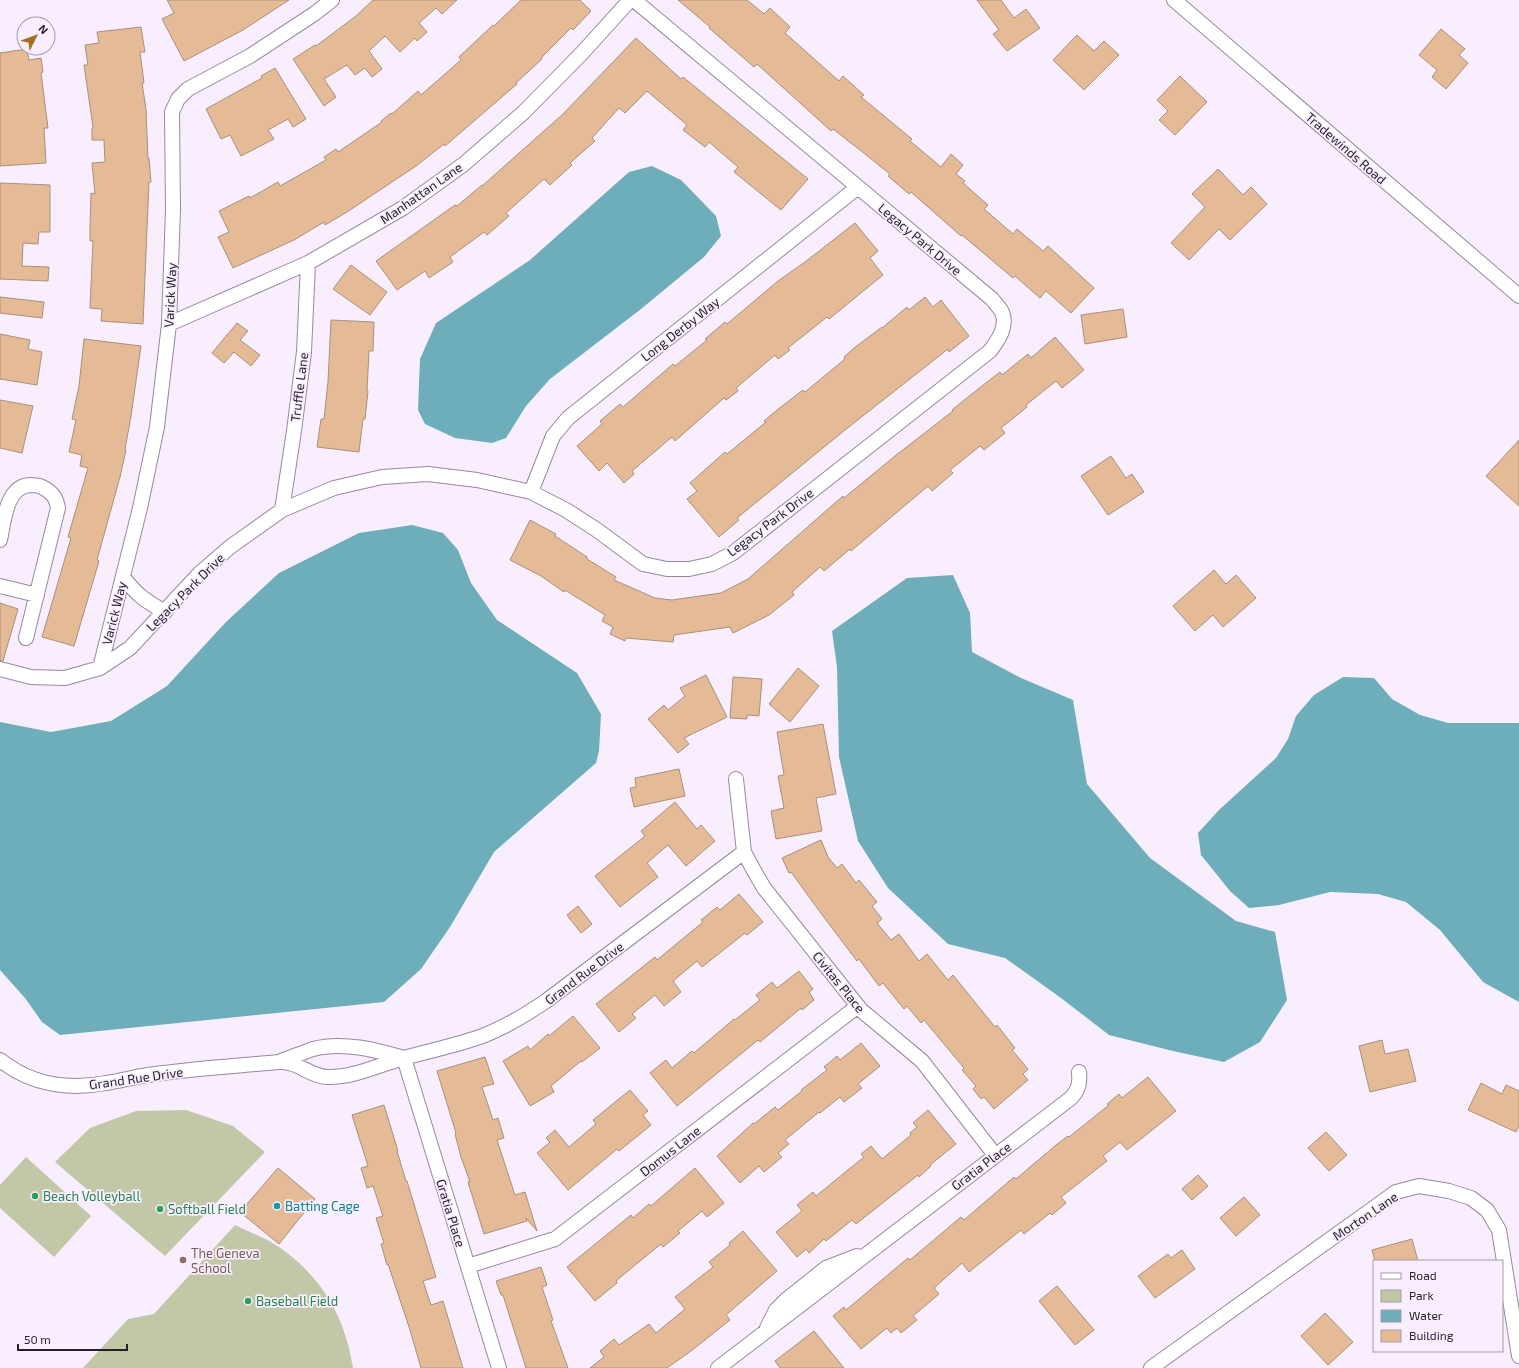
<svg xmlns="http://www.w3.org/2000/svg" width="1519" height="1368" font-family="'Exo 2',sans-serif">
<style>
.green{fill:#c2c7a8}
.water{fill:#6daeba}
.building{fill:#e5bb97;stroke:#a8907c}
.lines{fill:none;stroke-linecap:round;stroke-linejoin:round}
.street-casing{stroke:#9888a1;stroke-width:16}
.street{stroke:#fff;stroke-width:14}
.leisure-dot{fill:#2e9e5b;stroke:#f8eefe;stroke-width:1.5}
.culture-dot{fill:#0f9aa8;stroke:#f8eefe;stroke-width:1.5}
.education-dot{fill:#8d6e63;stroke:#f8eefe;stroke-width:1.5}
.labels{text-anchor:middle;stroke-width:3.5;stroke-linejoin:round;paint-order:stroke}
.street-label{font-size:13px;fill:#251f29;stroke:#f8eefe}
.leisure-label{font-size:13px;fill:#27864d;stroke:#f8eefe;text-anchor:start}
.culture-label{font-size:13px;fill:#0d838f;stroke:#f8eefe;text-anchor:start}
.education-label{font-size:13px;fill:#785e54;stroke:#f8eefe;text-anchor:start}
</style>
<rect width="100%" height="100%" fill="#f8eefe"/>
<path class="green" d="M186,1110L233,1126L265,1152L165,1256L55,1162L90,1128L136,1111Z
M26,1157L91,1216L54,1257L0,1208V1185Z
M235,1225C247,1231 260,1236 271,1242C308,1264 336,1300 347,1341C350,1350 351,1359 353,1368H83L128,1319L154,1314Z"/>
<path class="water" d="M652,166L681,180L716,216L721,236L704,257L641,309L550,379L526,406L506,438L492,443L455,438L425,424L418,410L420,359L436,323L530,260L629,172Z
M412,525L443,533L458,550L471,583L497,620L577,673L601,714L599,751L596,763L494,852L450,927L421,969L384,1002L60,1035L42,1022L25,998L0,970V722L51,732L111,721L167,686L226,622L279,573L359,533Z
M953,575L970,613L972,652L1021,678L1073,700L1087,784L1150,858L1236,921L1275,932L1287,1000L1260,1042L1224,1062L1173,1051L1109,1035L1061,998L1005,958L948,944L888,888L858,841L839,757L837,667L832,631L907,578Z
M1343,677L1374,678L1392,699L1420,715L1448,723H1519V1002L1483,982L1440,930L1406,902L1378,894L1330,892L1279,905L1249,908L1230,891L1201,855L1198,833L1219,810L1276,758L1288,739L1296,716L1314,695Z"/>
<path class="building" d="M167,0H289L243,30L184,61L162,19L174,13Z
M373,0H457L442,14L436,8L419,23L427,32L417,41L415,38L400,52L385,36L369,51L382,69L372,77L365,68L355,75L347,65L324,79L336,97L324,106L293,59L315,45L316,46L356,16Z
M521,0H580L591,11L573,30L571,28L541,58L542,59L516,83L517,84L445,146L444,144L416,166L347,212L325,225L324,222L294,240L233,268L218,237L229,232L219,211L249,196L250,198L278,182L280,186L326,160L324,157L336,149L338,152L382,122L381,121L391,113L392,114L418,91L421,95L461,60L459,57L493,25L494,26Z
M678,0H747L764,14L770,8L790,27L785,33L839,81L843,76L864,95L861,97L912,139L910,141L941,167L951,154L963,165L956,174L965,181L963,183L988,205L984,209L1013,234L1017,229L1043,251L1048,246L1094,288L1071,313L1046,291L1040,298L1015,276L1013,278L962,235L961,236L911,192L909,194L888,176L890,174L860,150L833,129L831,131L757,64L754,67L709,28L710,27Z
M977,0H1001L1014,18L1026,9L1040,28L1007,51L993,34L999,30Z
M141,27L145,52H140L144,83H142L146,109L148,159L149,158L151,182H149L143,324L101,321L102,309L90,308L93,241H90V225L91,193L95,194L92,163L105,162L104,140H92V128L93,127L84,65H88L85,45L99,43L97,32Z
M1441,29L1465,49L1459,55L1468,63L1446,89L1432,77L1437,70L1419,55Z
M1077,35L1094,51L1104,41L1119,55L1084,90L1053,60Z
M636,38L681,79L683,77L808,179L781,210L734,172L738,167L709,142L705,147L683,130L687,125L647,91L625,113L619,108L592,138L595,141L570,163L572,165L550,185L544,179L506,213L509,216L487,235L484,232L450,257L453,262L429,278L425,271L397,290L376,261L455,205L457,206L482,185V186L563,114Z
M27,49L29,60L41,58L43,72L41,73L48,128H44L46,163L0,166V53Z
M275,68L306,119L293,127L288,119L268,130L274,139L241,156L230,135L221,139L206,109L262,78L261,76Z
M1180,76L1207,102L1175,135L1159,120L1168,111L1157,100Z
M1218,169L1243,195L1251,187L1267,204L1230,240L1219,229L1189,260L1171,243L1205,207L1192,194Z
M0,183L50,185V232H39L38,244L23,243L22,266L49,267L48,281L0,279Z
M855,223L878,251L870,258L883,275L829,319L827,317L788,348L790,350L778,359L775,355L736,388L738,391L726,400L724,398L675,441L672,437L632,471L634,474L624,483L607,463L599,471L577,446L602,424L600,421L620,404L623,407L673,364L675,366L707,340L705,339L725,322L727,324L778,281L805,262Z
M351,265L387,292L370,315L333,289Z
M0,297L44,302L42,318L0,313Z
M925,297L933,307L941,300L969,336L949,352L948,349L845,430L737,518L739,520L719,537L687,499L697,491L690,483L725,452L727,454L766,422L764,421L777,410L803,390L805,392L845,359L844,357L854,348L882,327V328L907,307L909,310Z
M1123,309L1127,337L1085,344L1081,315Z
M331,320L374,322L373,351H369L367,391H368L365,419H363L359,452L317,447L321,419H324L328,382Z
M237,323L248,331L240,340L260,355L251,366L234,352L224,363L212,353Z
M0,334L30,340L28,349L42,352L37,385L0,379Z
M1055,337L1084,370L1062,388L1056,381L1026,405L1027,407L1001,428L1005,433L984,450L980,446L950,470L953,473L932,491L928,486L851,551L850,549L824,571L820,567L792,592L794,595L769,615L733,633L730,627L674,635L673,642L626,638L625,641L610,634L613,627L602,621L605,615L565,590L564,592L541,576L510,560L530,520L556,534L555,536L587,557V559L616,577L614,580L655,598L672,600L721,593L748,579L843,496L844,498L895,456L953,411L952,410L973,393L1000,372L1002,375L1028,354L1031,358Z
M84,339L141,346L131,416L125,449L126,450L120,477L97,560L99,561L74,646L42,637L71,538L68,537L88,468L80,466L82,455L69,452L76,420L72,419L79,386Z
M0,400L33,406L22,453L0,448Z
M1519,440V506L1486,476Z
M1111,456L1126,478L1132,474L1144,492L1108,515L1081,476Z
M1214,570L1226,584L1236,575L1256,598L1223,627L1213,615L1195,631L1173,606Z
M0,603L18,609L3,661H0Z
M798,668L819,686L790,722L769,704Z
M706,675L727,717L684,738L689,744L678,753L648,719L664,705L668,710L685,696L680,688Z
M733,677L762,679L759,716L747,715V719L730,718Z
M823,724L836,794L816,798L822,831L776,839L771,811L784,808L778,776L784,775L777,732Z
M679,769L685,796L634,807L630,788L636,787L635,778Z
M675,802L697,829L701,825L715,841L686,866L668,845L647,863L658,877L620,907L595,876L645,836L641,831Z
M821,840L828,857L837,868L842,864L856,883L859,880L877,902L872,906L882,919L877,923L891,940L899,934L919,961L927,954L948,980L953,975L995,1027L997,1025L1015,1048L1012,1050L1028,1069L1023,1074L1028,1080L994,1109L984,1097L981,1099L973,1089L976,1086L962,1070L964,1068L924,1020L921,1023L907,1006L904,1009L883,983L879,986L859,959L857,961L820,912L791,872L789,873L782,858Z
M739,894L763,922L747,935L745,933L702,967L697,961L673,981L681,992L664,1006L655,995L632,1014L636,1018L619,1032L596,1004L655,957L657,960L703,922L701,920L717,907L720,910Z
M578,906L592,924L581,933L567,915Z
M799,971L813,989L809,992L814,1000L802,1010L801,1008L760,1042L758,1040L677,1106L650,1073L666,1060L672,1068L692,1051L694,1053L734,1019L735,1020L760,1000L756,995L772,982L777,988Z
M573,1016L600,1048L582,1062L581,1061L551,1086L554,1092L530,1106L503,1061L528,1046L530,1050L548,1034L549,1036Z
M1382,1040L1385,1054L1408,1049L1416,1081L1370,1092L1359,1046Z
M861,1043L880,1066L858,1084L862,1088L844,1102L840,1097L820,1113L819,1112L785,1140L789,1144L778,1153L782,1157L764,1172L759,1166L740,1183L717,1156L753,1123L754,1124L775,1107L778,1110L802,1091L801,1090L827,1070L824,1067L837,1056L840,1060Z
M485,1057L494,1084L482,1087L493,1120L498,1118L504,1138L497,1140L515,1195L525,1192L537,1231L526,1218L527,1221L484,1234L468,1182H470L461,1157L455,1134L456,1133L437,1071Z
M1148,1077L1176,1111L1127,1150L1120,1142L1103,1156L1107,1161L1061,1197L1066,1203L1052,1215L1050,1213L1024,1234L1021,1230L969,1272L962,1263L934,1288L939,1294L913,1316L917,1320L901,1333L897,1328L891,1333L887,1328L861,1349L833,1316L844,1307L846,1310L908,1258L910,1260L961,1217L964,1220L1014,1177L1016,1179L1056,1145L1068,1136L1069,1137L1109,1105L1107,1104L1119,1094L1122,1098Z
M1481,1083L1502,1094L1506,1085L1519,1091V1126L1516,1132L1468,1110Z
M630,1090L648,1111L643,1115L651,1125L619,1151L617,1149L568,1190L537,1153L550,1142L546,1138L555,1130L569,1147L596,1124L593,1120Z
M384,1105L398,1151H397L406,1181H407L436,1277L423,1281L431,1305L443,1301L463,1368H421L410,1330L388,1264L387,1265L381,1244L384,1243L376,1218L383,1216L373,1186L367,1188L361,1168L368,1166L352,1115Z
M928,1110L956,1144L930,1165L931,1166L919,1177L918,1175L856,1224L852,1220L826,1241L824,1239L809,1253L806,1249L797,1257L776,1232L802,1211L797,1205L813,1192L816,1196L864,1157L861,1154L871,1146L882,1159L911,1135L910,1133L917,1127L913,1123Z
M1326,1132L1347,1155L1329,1171L1308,1148Z
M278,1168L315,1199L279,1244L240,1212Z
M695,1168L724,1203L707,1217L702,1211L678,1231L680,1233L663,1247L661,1244L640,1261L616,1281L617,1283L595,1301L567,1267L631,1215L633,1218L649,1204L651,1206Z
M1198,1175L1208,1186L1192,1200L1182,1189Z
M1244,1197L1260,1215L1236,1236L1220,1218Z
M743,1231L777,1271L726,1315L730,1320L691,1351L667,1368H590L604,1357L600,1351L614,1339L619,1345L649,1324L656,1333L685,1309L675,1297L713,1267L709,1262L730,1245L729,1243Z
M1412,1239L1418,1261H1375L1372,1250Z
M1182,1250L1195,1269L1155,1298L1138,1276L1168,1254L1171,1258Z
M541,1267L547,1285L542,1287L553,1320L551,1321L568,1368H526L503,1295H501L496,1281Z
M1057,1286L1094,1330L1075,1345L1039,1301Z
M1325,1313L1353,1342L1328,1365L1301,1336Z
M814,1331L844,1368H780L775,1361Z"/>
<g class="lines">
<defs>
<path id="street" d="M1174,0L1519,296
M169,324L308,263L403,208L464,164L524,112L583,52L630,0
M531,492L553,436L568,418L858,187
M282,510L294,431L304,352L308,263
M0,540C4,522 6,486 30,485C35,485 38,485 42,487C52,492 56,497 58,508L26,638
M123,577C137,595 144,600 165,612
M0,586L37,595
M100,668L140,508L157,427L169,324L173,210L172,112L178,99L188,89L250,56L314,14L332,0
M0,669L31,677L65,678L100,668L130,648L200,573L230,547L282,510L334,488L382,477L428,474L477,480L531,492L566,510L597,530L643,564L667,569H689L712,564L733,553L990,351C998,340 1008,327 1002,312C1000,308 995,303 992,299L634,0
M736,779L744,852L753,869L764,888L861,1010L922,1061L995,1155
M404,1058L499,1368
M0,1060C31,1085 69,1090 106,1083C120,1081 134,1077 148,1075C191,1069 235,1066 279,1062C299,1061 308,1076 327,1077C351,1078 377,1066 400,1059C428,1051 459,1045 485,1035C507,1026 527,1014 546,1001L744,852
M281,1061C292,1057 302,1053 313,1049C343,1041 376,1050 404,1058
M468,1266L555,1239L858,1006
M767,1328L776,1310L786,1300L826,1268L857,1256
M718,1368L1071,1098C1079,1089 1080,1083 1079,1072
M1151,1368L1396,1192L1419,1186L1449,1191L1471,1198L1487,1210L1499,1230L1519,1356"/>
</defs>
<use href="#street" class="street-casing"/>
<use href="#street" class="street"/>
</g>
<g class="leisure-dot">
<circle cx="35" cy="1196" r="4"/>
<circle cx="160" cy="1209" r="4"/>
<circle cx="248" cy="1301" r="4"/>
</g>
<circle class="culture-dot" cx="277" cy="1206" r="4"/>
<circle class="education-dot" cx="183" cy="1260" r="4"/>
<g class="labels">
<g class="street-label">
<text transform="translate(1346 148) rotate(41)" y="5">Tradewinds Road</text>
<text transform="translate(421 193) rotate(-35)" y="5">Manhattan Lane</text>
<text transform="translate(920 239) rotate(40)" y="5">Legacy Park Drive</text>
<text transform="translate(170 295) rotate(-87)" y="5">Varick Way</text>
<text transform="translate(680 329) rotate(-38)" y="5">Long Derby Way</text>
<text transform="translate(299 387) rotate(-83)" y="5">Truffle Lane</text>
<text transform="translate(770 522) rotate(-37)" y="5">Legacy Park Drive</text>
<text transform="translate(185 592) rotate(-45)" y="5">Legacy Park Drive</text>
<text transform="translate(114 613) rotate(-76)" y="5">Varick Way</text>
<text transform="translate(584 973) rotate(-37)" y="5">Grand Rue Drive</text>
<text transform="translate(839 982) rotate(51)" y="5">Civitas Place</text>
<text transform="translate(136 1078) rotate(-8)" y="5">Grand Rue Drive</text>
<text transform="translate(670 1151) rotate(-38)" y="5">Domus Lane</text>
<text transform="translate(981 1166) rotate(-37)" y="5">Gratia Place</text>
<text transform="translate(451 1213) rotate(73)" y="5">Gratia Place</text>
<text transform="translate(1365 1216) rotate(-34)" y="5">Morton Lane</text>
</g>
<g class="leisure-label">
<text x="43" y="1201">Beach Volleyball</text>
<text x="168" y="1214">Softball Field</text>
<text x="256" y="1306">Baseball Field</text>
</g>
<g class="culture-label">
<text x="285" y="1211">Batting Cage</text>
</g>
<g class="education-label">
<text x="191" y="1258">The Geneva<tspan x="191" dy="15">School</tspan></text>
</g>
</g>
<rect x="1373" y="1260" width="130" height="92" fill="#f8eefe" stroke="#a49ba9"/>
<rect x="1381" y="1273" width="20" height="6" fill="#ffffff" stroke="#a49ba9"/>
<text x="1409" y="1280" font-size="12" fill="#251f29">Road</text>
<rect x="1381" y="1290" width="20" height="12" fill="#c2c7a8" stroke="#a49ba9"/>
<text x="1409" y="1300" font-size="12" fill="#251f29">Park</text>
<rect x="1381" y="1310" width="20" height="12" fill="#6daeba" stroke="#a49ba9"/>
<text x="1409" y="1320" font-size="12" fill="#251f29">Water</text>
<rect x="1381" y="1330" width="20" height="12" fill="#e5bb97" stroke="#a49ba9"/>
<text x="1409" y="1340" font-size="12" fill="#251f29">Building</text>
<g transform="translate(36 36) rotate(48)"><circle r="19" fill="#f8eefe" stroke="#a49ba9"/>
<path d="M0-3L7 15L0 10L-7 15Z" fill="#9f7223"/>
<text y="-6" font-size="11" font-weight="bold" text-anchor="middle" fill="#251f29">N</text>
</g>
<path d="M18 1344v6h109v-6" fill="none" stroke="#251f29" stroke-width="2"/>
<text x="24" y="1344" font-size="12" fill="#251f29" stroke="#f8eefe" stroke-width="3" paint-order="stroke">50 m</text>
</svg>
